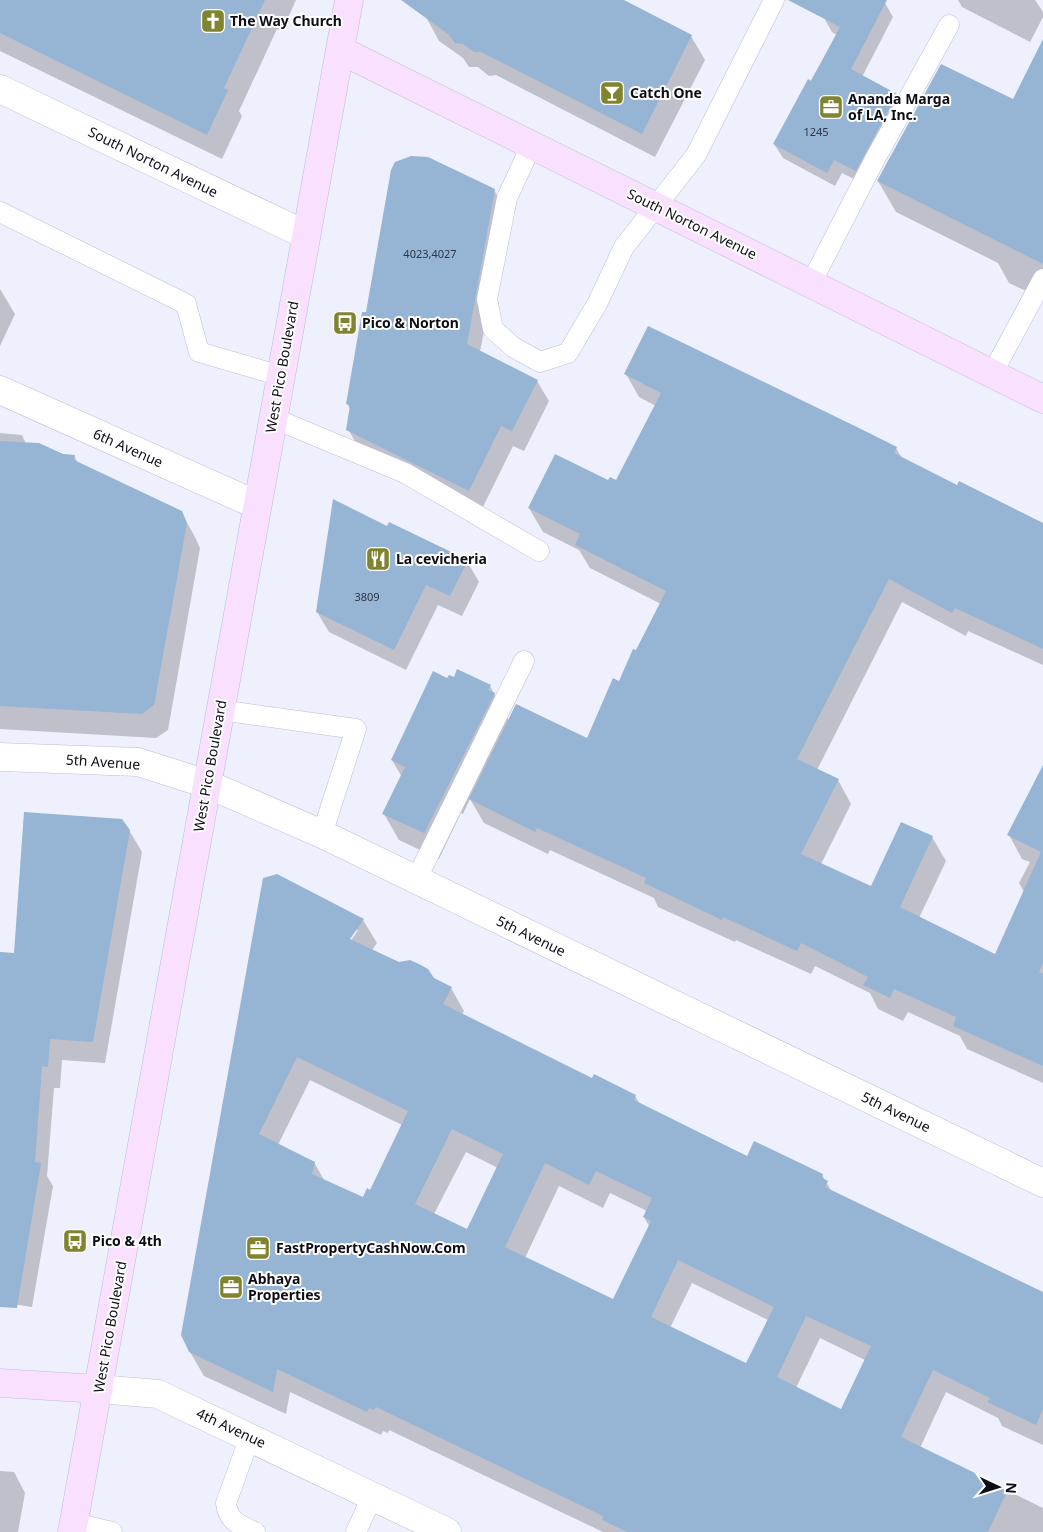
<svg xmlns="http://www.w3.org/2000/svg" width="1043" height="1532" font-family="'Noto Sans',sans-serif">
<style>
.shadow{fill:#0003;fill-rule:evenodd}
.building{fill:#96b4d4;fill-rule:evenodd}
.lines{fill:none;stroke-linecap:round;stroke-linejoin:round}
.lane-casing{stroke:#bcbcdc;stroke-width:21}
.street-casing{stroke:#bcbcdc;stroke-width:29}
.secondary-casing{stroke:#bcbcdc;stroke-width:29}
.lane{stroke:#fff;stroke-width:20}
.street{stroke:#fff;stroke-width:28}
.secondary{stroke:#f9e0fe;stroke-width:28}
.labels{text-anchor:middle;stroke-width:4;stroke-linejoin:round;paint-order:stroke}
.number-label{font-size:11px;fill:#2f3746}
.poi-label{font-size:14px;font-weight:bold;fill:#0d0d17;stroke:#fefefe;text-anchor:start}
.street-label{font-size:14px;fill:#0d0d17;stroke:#fefefe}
</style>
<rect width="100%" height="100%" fill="#eff0fd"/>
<path class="shadow" d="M0,0H296L282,31L277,29L239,111L242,116L222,159L0,51Z
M426,0H621L691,36L705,60L655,157L496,75L489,76L478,67H469L463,58L439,41L426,17Z
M833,0H880L885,3L893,17L862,77L896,95L905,109L864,184L842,173L835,186L783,158L774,144L837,35L832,32L824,18Z
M958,0H1035L1043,12V17L1030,42L962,7Z
M1043,86V299L1009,283L998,263L896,212L878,181L1014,101Z
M494,190L506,211L480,352L537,381L549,401L524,451L513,446L481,511L360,450L348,429L351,410L347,404L367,314Z
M0,289L15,314L0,346Z
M626,374L896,448L902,458L1043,531V665L968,631L966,636L902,602L817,770L838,780L851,804L821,864L872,888L932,837L946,861L919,918L996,956L1024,892L1019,883L1030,862L1022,859L1009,835L1043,768V1083L967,1049L960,1036L908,1012L903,1021L878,1009L870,993L815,966L811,974L736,940L735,942L658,907L654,898L550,850L548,854L484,823L470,799L463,814L461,813L439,859L399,840L384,814L402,777L392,760L448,680L490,686L509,721L588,739L661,604L590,568L579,550L543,532L529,508L608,482H617L656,406L639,397Z
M0,433L22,435L26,444L62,456H74L78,463L181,512L195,537L200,548L168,730L156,738L0,729Z
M388,528L467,561L479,582L462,616L438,605L406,670L329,632L317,612Z
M129,830L142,852L105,1063L62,1060L60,1088H54L47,1176L53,1186L32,1307L0,1302V953L15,954Z
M277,876L363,920L377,943L372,950L451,988L464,1011L462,1015L593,1080L635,1096L640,1104L748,1157L822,1175L832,1192L1043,1294V1445L1002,1426L998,1418L946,1392L920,1448L1043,1508V1532H603L389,1430L388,1433L383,1431L381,1435L290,1392L286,1414L204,1376L190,1352ZM355,930H358L348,945L346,943ZM310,1080L402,1125L370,1191L364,1199L324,1180L314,1162L278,1145ZM466,1152L498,1168L467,1230L434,1214ZM559,1186L603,1208L610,1193L647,1211L644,1217L649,1226L614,1301L525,1258ZM692,1283L768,1320L746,1365L670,1328ZM820,1338L865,1360L842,1411L796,1388Z
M0,1471L14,1472L25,1493L18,1532H0Z"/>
<path class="building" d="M0,0H265L224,88L228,90L207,135L0,33Z
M401,0H624L692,35L642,134L481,52H474L463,44L455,43L448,34Z
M788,0H887L851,69L897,94L856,171L834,160L827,173L773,144L808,79L811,81L840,27Z
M1043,39V264L877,181L941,64L1013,99Z
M411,156L428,157L495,189L467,344L538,380L512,431L501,426L469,491L346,430L350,405L346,404L362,312H366L391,170L395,162Z
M648,326L857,427L897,447L894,453L957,485L959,481L1043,523V649L955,608L952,613L889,579L797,759L839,779L801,854L871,886L901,822L933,836L900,907L995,954L1041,852L1007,835L1043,765V963L1039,972L1043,974V1066L953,1026L956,1017L894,989L890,998L863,985L868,977L801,943L797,951L723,917L722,920L644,883L646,878L537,828L535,832L469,799L516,704L587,738L613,678L619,681L633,649L636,650L666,591L575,545L580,534L528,508L555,454L608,480L610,477L616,480L661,393L624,374Z
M0,441L39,443L63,454L75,455L74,460L182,511L187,523L154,705L142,714L0,706Z
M333,499L387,526L389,522L468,560L450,596L426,585L394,650L316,612Z
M457,669L491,685L488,690L495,693L424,833L382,814L405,767L391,760L433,671L447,678L449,675L454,677Z
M24,812L122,819L130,830L93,1042L50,1039L48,1067L42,1066L35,1162L41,1163L17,1308L0,1307V952L14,953Z
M277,874L364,919L350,939L399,962L410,960L419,964L428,969L434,978L452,987L443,1004L592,1078L594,1074L636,1095L634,1100L747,1156L754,1141L823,1174L822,1178L828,1181L825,1187L1043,1292V1409L1036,1425L987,1402L990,1398L933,1370L901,1437L1008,1489L988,1532H627L602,1520L603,1516L376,1407L374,1410L369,1408L367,1412L277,1369L273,1392L189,1352L181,1335L263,878ZM297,1057L408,1111L370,1190L367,1188L363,1197L312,1174L315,1162L259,1134ZM452,1129L503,1154L467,1229L415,1204ZM545,1163L589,1185L596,1171L652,1198L643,1217L651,1221L613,1299L505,1247ZM678,1260L774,1307L746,1363L651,1317ZM806,1316L871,1346L841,1409L777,1377Z"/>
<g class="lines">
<defs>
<path id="lane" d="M531,146L507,198L487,299L493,329L513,347L540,362L568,353L597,304L624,247L696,155L774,0
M0,212L186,304L199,352L281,376
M811,283L875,159L949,25
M992,374L1043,279
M273,418L405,473L539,551
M220,710L356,729L322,834
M416,880L524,661
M250,1437L226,1503C228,1521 239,1525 255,1532
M74,1523L112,1532
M356,1532L372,1497"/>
<path id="street" d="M0,89L306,235
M0,390L257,505
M0,757L138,762L207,784L322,834L1043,1183
M99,1389L158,1394L447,1532"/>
<path id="secondary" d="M340,50L1043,399
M0,1383L99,1389
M72,1532L349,0"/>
</defs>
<use href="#lane" class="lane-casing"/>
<use href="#street" class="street-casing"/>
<use href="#secondary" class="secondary-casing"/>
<use href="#lane" class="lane"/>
<use href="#street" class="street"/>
<use href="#secondary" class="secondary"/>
</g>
<defs>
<symbol id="church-square" viewBox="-11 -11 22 22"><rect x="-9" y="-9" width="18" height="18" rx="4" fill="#81842f" stroke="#fefefe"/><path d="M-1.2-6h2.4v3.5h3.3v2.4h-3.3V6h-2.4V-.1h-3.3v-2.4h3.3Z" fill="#fff"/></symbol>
<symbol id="bar-square" viewBox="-11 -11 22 22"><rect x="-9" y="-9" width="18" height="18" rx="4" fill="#81842f" stroke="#fefefe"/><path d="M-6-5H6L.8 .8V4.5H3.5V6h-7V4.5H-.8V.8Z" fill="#fff"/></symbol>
<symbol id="office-square" viewBox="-11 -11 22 22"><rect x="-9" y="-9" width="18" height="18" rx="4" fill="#81842f" stroke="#fefefe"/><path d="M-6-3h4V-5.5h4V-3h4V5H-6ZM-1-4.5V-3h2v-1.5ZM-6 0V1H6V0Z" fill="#fff"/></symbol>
<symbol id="bus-square" viewBox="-11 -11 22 22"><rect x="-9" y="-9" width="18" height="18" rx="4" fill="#81842f" stroke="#fefefe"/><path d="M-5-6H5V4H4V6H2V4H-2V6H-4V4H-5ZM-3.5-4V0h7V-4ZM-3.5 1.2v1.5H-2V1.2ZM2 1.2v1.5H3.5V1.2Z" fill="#fff"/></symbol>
<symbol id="restaurant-square" viewBox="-11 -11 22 22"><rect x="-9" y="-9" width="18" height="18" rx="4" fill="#81842f" stroke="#fefefe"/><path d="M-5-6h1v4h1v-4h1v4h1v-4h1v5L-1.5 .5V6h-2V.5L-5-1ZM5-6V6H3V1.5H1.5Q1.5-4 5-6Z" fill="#fff"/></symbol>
</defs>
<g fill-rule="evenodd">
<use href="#church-square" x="199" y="7" width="28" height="28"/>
<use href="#bar-square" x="598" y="79" width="28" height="28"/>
<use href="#office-square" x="817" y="93" width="28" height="28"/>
<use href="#bus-square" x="331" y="309" width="28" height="28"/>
<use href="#restaurant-square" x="364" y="545" width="28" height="28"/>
<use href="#bus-square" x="61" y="1227" width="28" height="28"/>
<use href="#office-square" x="244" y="1234" width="28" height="28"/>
<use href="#office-square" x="217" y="1273" width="28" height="28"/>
</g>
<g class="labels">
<g class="number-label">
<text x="816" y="136">1245</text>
<text x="430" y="258">4023,4027</text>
<text x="367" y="601">3809</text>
</g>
<g class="poi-label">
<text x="230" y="26">The Way Church</text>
<text x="630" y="98">Catch One</text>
<text x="848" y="104">Ananda Marga<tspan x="848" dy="16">of LA, Inc.</tspan></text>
<text x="362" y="328">Pico &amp; Norton</text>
<text x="396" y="564">La cevicheria</text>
<text x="92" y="1246">Pico &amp; 4th</text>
<text x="276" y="1253">FastPropertyCashNow.Com</text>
<text x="248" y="1284">Abhaya<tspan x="248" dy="16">Properties</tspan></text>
</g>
<g class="street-label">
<text transform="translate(153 162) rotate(26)" y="5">South Norton Avenue</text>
<text transform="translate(692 224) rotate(26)" y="5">South Norton Avenue</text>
<text transform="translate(282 367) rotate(-80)" y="5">West Pico Boulevard</text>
<text transform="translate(128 448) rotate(24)" y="5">6th Avenue</text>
<text transform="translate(103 762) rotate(4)" y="5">5th Avenue</text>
<text transform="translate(210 766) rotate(-80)" y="5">West Pico Boulevard</text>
<text transform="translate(531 936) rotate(26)" y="5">5th Avenue</text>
<text transform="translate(896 1112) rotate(26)" y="5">5th Avenue</text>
<text transform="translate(110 1327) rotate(-80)" y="5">West Pico Boulevard</text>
<text transform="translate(231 1428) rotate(25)" y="5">4th Avenue</text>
</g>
</g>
<g transform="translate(998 1487) rotate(94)" stroke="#fefefe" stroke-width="4" paint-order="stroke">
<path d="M0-4L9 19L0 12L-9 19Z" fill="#0d0d17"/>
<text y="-8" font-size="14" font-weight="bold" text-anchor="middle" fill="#0d0d17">N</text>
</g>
</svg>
